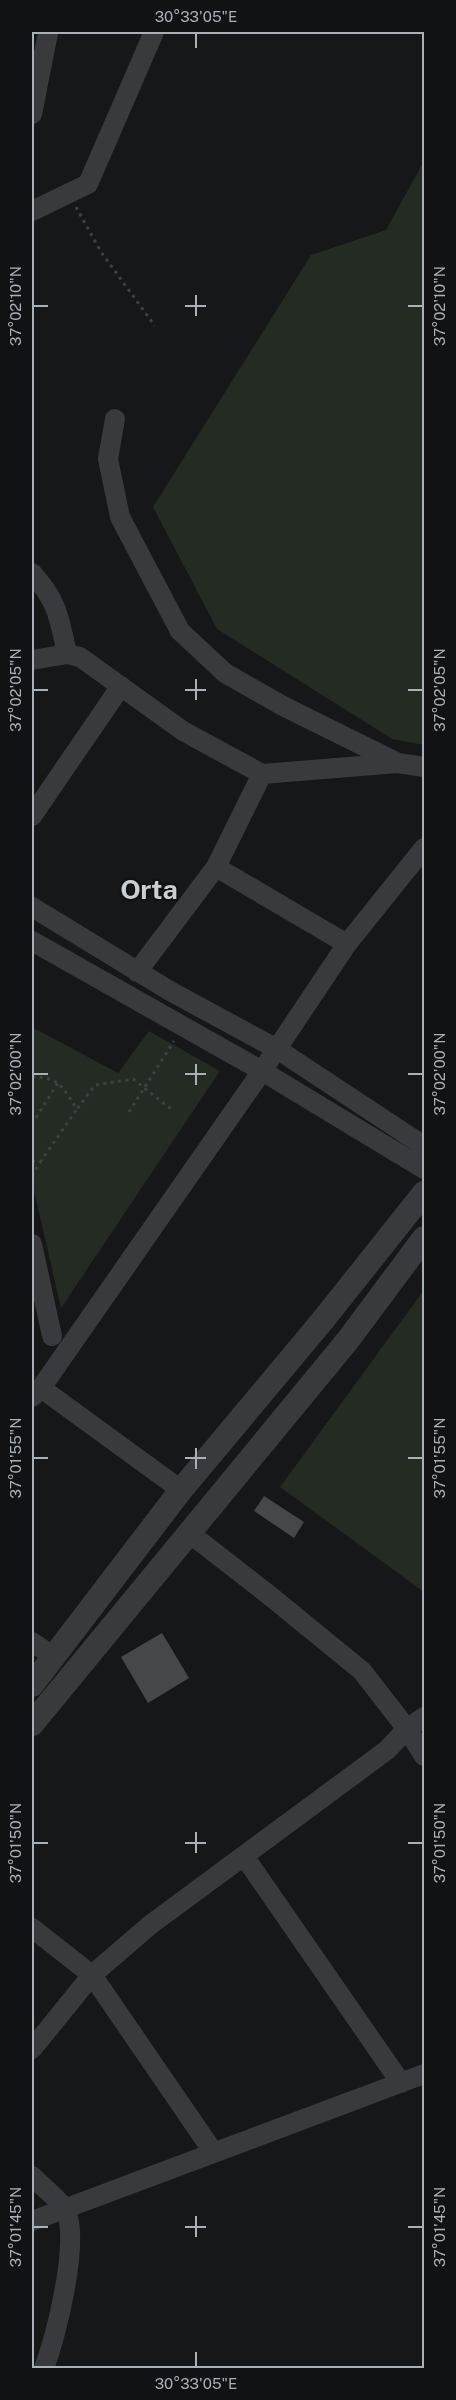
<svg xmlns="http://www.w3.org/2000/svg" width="456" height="2400" font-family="'Public Sans',sans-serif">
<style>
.green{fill:#232b23}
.building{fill:#45484b}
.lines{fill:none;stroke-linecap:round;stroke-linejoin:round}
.path{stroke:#3e4144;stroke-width:3;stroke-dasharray:3 4.5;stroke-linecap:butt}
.minor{stroke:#383a3d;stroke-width:20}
.tertiary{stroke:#383a3d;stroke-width:24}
.ticks{fill:none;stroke:#a9b1b8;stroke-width:2}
.labels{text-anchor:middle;stroke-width:4.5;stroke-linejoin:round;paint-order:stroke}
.district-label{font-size:27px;font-weight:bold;fill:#cacfd4;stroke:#111213}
.neatline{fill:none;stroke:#a9b1b8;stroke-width:2}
.ticks-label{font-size:15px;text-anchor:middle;fill:#a9b1b8}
</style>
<rect width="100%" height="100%" fill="#161718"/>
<path class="green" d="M424,161V745L392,739L217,629L153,507L311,255L386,230Z
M32,1027L118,1073L149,1031L220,1071L61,1308L32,1182Z
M424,1290V1592L280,1487Z"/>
<path class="building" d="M264,1496L304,1522L294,1538L254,1511Z
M162,1633L189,1678L148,1703L121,1657Z"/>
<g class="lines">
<path class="path" d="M76,207L101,252L155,326
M32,1077C60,1077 62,1087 77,1109L95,1085L133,1079L171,1109
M129,1112L174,1041
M32,1124L59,1081
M32,1161H41L77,1109
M32,1176L41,1161"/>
<path class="minor" d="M32,114L48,33
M32,211L88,184L154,32
M115,419L108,459L120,517L180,631L225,673L283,706L398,763
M32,573C58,602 59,617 67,654
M32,660L67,654L80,657L183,731L262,774L398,763L424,767
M32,816L121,686
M216,867L347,944
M32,907L170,991L277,1049L424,1146
M32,941L262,1071L424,1169
M137,972L216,867L262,774
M32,1244L52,1336
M41,1388L181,1490
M32,1397L41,1388L262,1071L347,944L424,848
M188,1532L269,1595L362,1671L407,1729L424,1756
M32,1642L54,1657
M244,1856L401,2083
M32,1928L92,1975L214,2153
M32,2049L92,1975L150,1925L387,1750L407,1729L424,1717
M32,2176C40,2185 59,2199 65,2209C81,2237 56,2338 44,2368
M32,2221L424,2074"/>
<path class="tertiary" d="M32,1685L181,1490L323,1320L424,1193
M32,1724L348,1340L424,1238"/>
</g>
<path class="ticks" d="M196,33V48M196,295V316M33,306H48M185,306H206M408,306H423M196,679V700M33,690H48M185,690H206M408,690H423M196,1064V1085M33,1074H48M185,1074H206M408,1074H423M196,1448V1469M33,1458H48M185,1458H206M408,1458H423M196,1832V1853M33,1843H48M185,1843H206M408,1843H423M196,2216V2237M33,2227H48M185,2227H206M408,2227H423M196,2352V2367"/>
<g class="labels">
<g class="district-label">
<text x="149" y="899">Orta</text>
</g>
</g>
<rect width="456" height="2400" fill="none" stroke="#111213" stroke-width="66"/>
<rect x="33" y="33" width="390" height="2334" class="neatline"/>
<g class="ticks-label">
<text x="196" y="22">30°33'05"E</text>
<text transform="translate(16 306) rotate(-90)" y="5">37°02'10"N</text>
<text transform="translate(440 306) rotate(-90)" y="5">37°02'10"N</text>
<text transform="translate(16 690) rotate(-90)" y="5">37°02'05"N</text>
<text transform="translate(440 690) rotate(-90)" y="5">37°02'05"N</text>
<text transform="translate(16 1074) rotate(-90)" y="5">37°02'00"N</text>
<text transform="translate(440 1074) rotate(-90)" y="5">37°02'00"N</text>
<text transform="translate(16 1458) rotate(-90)" y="5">37°01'55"N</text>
<text transform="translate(440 1458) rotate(-90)" y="5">37°01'55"N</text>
<text transform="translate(16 1843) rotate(-90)" y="5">37°01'50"N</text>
<text transform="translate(440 1843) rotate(-90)" y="5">37°01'50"N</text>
<text transform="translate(16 2227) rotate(-90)" y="5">37°01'45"N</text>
<text transform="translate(440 2227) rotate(-90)" y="5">37°01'45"N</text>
<text x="196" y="2389">30°33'05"E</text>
</g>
</svg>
